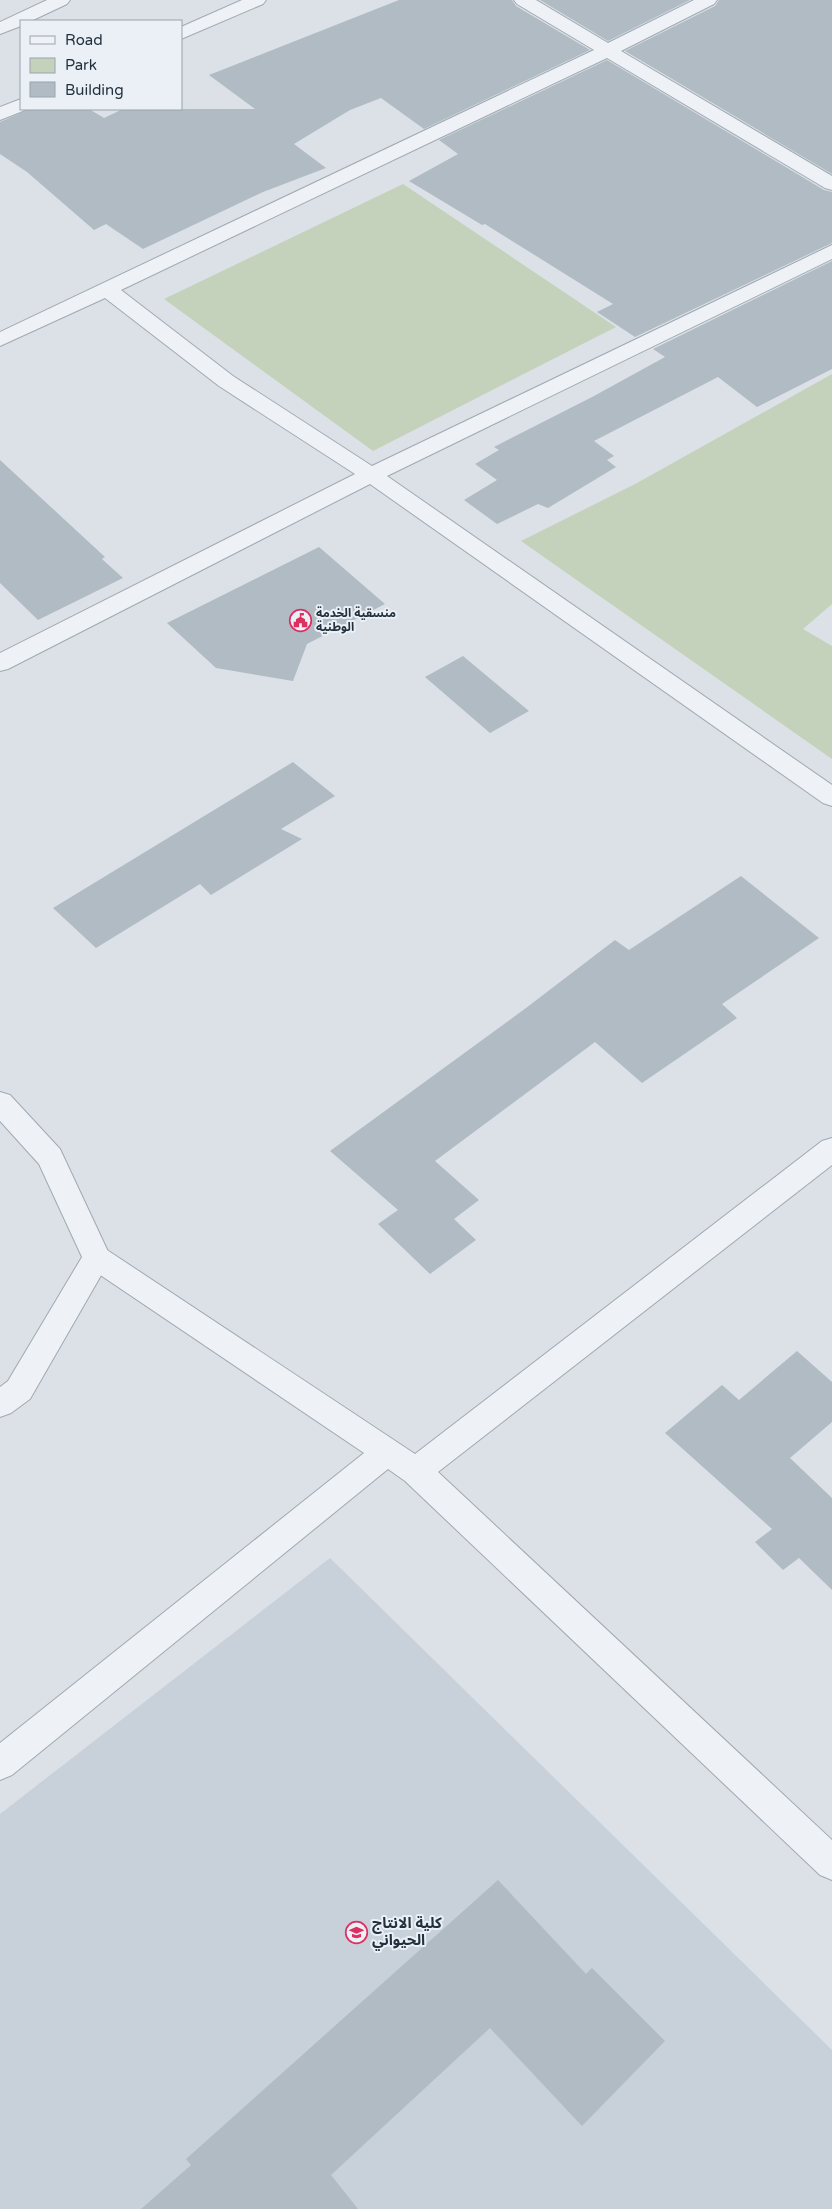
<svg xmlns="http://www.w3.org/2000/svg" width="832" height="2209" font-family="'Varela Round','Noto Sans Arabic',sans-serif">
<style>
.built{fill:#c8d0d9}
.green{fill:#c4d2bb}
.building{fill:#b1bbc4}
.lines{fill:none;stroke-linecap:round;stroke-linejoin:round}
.minor-casing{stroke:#a0a9b1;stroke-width:2}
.tertiary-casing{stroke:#a0a9b1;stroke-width:2}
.minor{fill:#eef1f5;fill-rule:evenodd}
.tertiary{fill:#eef1f5;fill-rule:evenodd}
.labels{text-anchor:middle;stroke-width:4;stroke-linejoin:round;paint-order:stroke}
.poi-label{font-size:12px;font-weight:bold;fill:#23313e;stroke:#eaf0f5;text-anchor:start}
.near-poi-label{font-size:15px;font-weight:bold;fill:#23313e;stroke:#eaf0f5;text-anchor:start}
</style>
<rect width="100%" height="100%" fill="#dbe1e7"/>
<path class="built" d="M330,1558L832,2050V2209H0V1814Z"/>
<path class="green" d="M403,184L616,327L373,451L164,299Z
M832,374V604L803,629L832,646V759L521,541L637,483Z"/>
<path class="building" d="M399,0H512L516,6L590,50L424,129L381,98L350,110L294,144L326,168L263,192L143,249L106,224L94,230L27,172L0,154V122L30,109H89L104,118L123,109H255L209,75Z
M540,0H690L608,41Z
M719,0H832V174L625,51L715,6Z
M607,60L824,190L832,192V243L635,337L597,312L613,304L485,224L482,225L409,181L458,154L439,140Z
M832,261V369L757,407L718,377L594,441L614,456L607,460L616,467L548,508L538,504L497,524L464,500L497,480L475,464L499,450L494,447L594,396L665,357L653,349Z
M0,460L105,557L102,559L123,578L38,620L0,583Z
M319,547L385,604L307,644L293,681L216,668L167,623Z
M463,656L529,711L490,733L425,677Z
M293,762L335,796L281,829L302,839L211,895L200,884L96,948L53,908Z
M741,876L819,938L722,1004L737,1018L642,1083L595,1042L435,1161L479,1200L454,1219L476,1240L430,1274L378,1224L398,1210L330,1151L526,1008L615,940L629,950Z
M797,1351L832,1382V1422L790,1458L832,1498V1590L799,1558L783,1570L755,1542L772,1529L665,1433L722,1385L739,1400Z
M498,1880L586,1974L592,1968L665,2041L582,2126L490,2028L331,2175L358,2209H141L191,2165L186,2159Z"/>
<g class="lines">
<defs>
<path id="minor" d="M47,0H70L67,4L31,21H21V26L0,34V22Z
M242,0H266L263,4L181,39V27Z
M514,0H536L608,43L694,0H717L714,4L621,51L832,176V190L825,188L607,58L121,290L233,376L372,466L832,245V259L387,476L832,785V806L823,803L370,484L8,669L0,671V653L355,474L219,386L105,298L0,346V332L594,50L517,4Z
M21,99V109H28L0,120V107Z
M832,1138V1165L438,1472L832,1840V1880L820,1875L405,1481L388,1469L12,1775L0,1780V1743L364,1453L87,1266L83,1258L87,1250L97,1246L107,1250L415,1454L822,1141Z"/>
<path id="tertiary" d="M0,1092L10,1095L60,1149L111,1258L30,1399L11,1413L0,1417V1387L8,1381L82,1257L39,1164L0,1121Z"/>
</defs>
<use href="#minor" class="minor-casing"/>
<use href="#tertiary" class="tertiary-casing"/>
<use href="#minor" class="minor"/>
<use href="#tertiary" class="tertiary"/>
</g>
<defs>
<symbol id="civic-ring" viewBox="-11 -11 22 22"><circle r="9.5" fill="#eaf0f5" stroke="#dc3060" stroke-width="1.5"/><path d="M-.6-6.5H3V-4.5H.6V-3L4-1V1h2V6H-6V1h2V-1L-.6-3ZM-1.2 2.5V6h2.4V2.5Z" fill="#dc3060"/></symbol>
<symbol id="university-ring" viewBox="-11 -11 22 22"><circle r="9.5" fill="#eaf0f5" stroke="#dc3060" stroke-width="1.5"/><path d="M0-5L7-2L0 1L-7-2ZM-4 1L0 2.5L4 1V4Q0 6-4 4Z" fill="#dc3060"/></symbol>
</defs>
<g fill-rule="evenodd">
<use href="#civic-ring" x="288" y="608" width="25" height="25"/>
<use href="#university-ring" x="344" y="1920" width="25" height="25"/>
</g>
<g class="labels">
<g class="poi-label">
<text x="316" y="617">منسقية الخدمة<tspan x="316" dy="14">الوطنية</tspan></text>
</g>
<g class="near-poi-label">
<text x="372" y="1928">كلية الانتاج<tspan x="372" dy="17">الحيواني</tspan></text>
</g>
</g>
<rect x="20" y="20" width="162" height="90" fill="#eaf0f5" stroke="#9aa4ac"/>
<rect x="30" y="36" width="25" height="8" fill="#eef1f5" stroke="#9aa4ac"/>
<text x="65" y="45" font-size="15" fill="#23313e">Road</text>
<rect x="30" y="58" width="25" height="15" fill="#c4d2bb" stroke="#9aa4ac"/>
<text x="65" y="70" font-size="15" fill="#23313e">Park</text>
<rect x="30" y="82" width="25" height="15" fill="#b1bbc4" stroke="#9aa4ac"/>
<text x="65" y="95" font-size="15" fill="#23313e">Building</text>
</svg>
